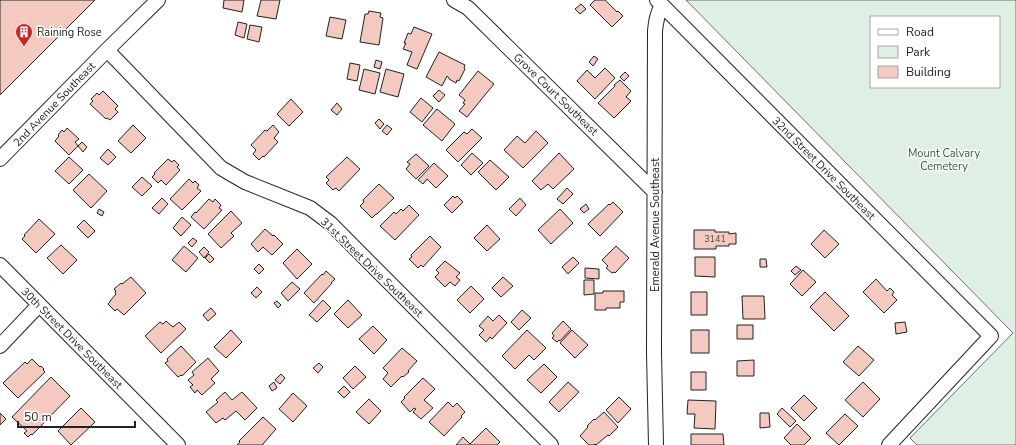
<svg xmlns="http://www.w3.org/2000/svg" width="1016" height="445" font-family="'Nunito Sans',sans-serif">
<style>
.green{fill:#e0efe3;stroke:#6f6f6f;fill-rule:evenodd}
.building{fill:#f3c9c0;stroke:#222}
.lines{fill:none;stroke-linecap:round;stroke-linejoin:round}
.minor-casing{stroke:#222;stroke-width:16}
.minor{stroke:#fff;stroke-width:14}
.labels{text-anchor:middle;stroke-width:3;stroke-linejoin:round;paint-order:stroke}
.number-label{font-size:9px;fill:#564c4a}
.poi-label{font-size:11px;fill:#222;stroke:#fff;text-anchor:start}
.street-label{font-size:11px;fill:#222;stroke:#fff}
.park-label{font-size:11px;fill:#2f5e38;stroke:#fff}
</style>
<rect width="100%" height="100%" fill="#fff"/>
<path class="green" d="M686,0H1016V445H917L910,438L1013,333ZM871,17H999V87H871Z"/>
<path class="building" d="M0,0H95L0,95Z
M224,0H244L242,12L223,8Z
M261,0H280L276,19L257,16Z
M595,0H605L617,12L618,11L623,16L612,27L590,5Z
M581,4L586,9L580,14L575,9Z
M369,11L381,13L380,17L383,18L379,45L360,42L365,14H368Z
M330,17L346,20L342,39L326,36Z
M238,22L247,24L244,38L235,35Z
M250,25L262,27L259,42L247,39Z
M414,27L432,34L417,69L407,65L412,52L403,49L406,43H404L408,33L411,34Z
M439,52L465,65L464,68L465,69L459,81L457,80L456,83L449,79V78L447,76L442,86L426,77Z
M594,56L598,59L593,66L589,62Z
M376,60L382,62L380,69L374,67Z
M350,63L360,65L357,81L347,79Z
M605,68L615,78L595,99L577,81L587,70L595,78Z
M364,69L380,73L375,94L359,90Z
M386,69L404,74L398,97L380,92Z
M478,71L494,84L467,117L459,111L465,104L463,103L465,100L459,95Z
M625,72L629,76L624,81L620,77Z
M620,80L631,91L626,97L631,101L614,118L598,103L615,86L614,85Z
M439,90L445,95L439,102L433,96Z
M103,91L118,106L115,109L118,112L110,120L107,118L106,119L90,104L93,101L91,99L97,93L99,95Z
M421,98L433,108L422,122L410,112Z
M291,99L303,112L289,126L277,114Z
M337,103L342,109L337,115L331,110Z
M437,109L455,124L442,141L423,125Z
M379,119L384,124L380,129L375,123Z
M133,125L146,138L131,153L118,141Z
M273,125L279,132L274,138L278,142L264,157L263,156L259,160L253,154L256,150L251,145L265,130L267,131Z
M387,125L392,129L387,135L382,131Z
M67,128L79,139L75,142L78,146L69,155L55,141L59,136L58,135L62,130L64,132Z
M472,129L482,138L458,162L446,150L464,132L467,134Z
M536,131L548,143L523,168L504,150L517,136L525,143Z
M82,142L87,147L83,152L78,146Z
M108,149L116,157L108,165L100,158Z
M472,153L483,163L471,175L461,165Z
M559,153L574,169L553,189L548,184L541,190L532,181Z
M416,154L429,166L416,179L406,169L410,164L407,162Z
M69,157L83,170L69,184L55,171Z
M347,157L360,169L339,191L336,188L333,190L326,183L329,180L326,177Z
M168,159L172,162L174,160L179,165L177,167L180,170L166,185L161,180L158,183L152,177L155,174L154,173Z
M490,160L509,177L496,190L478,172Z
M434,163L448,176L436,188L427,179L423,184L418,180Z
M89,174L107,191L91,208L73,190Z
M142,177L152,186L142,196L132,187Z
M189,179L193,183L195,181L199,185L197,188L201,191L182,210L170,199Z
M379,184L394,198L377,214H376L372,218L360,206L364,202L363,200Z
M567,188L573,194L563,204L557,199Z
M453,196L455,198L457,196L463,202L452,213L444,205Z
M162,198L168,204L159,214L152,208Z
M520,198L526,205L516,216L509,209Z
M209,199L213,202L215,199L221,205L219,208L222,210L204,229L191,217L195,212L196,213Z
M613,202L623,212L600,236L588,224L609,204L610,205Z
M586,204L589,209L584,213L580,209Z
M409,205L419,215L395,240L380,226L394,212L396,214L401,209L403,211Z
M99,209L104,212L102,216L97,213Z
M560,209L573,223L551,244L538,230Z
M231,211L242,223L231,233L234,236L221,248L208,234Z
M182,217L191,225L181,236L173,228Z
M39,219L55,234L36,253L22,239L25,236L24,235Z
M84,220L95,231L88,238L77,227Z
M487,225L500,239L487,251L474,238Z
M265,229L273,236L274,235L283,244L272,255L263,247L258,252L251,244Z
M694,230H715V232H729V234L736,233V244H729V246H716V249H694Z
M824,230L839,244L825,258L811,244Z
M430,236L441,247L423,267L421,265L418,268L409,259L412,257L411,255Z
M193,238L197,241L192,247L188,243Z
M61,245L77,260L63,274L47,258Z
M184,246L198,258L186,272L172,260Z
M616,246L629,258L615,273L614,272L612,273L606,268L608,266L602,260Z
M204,247L209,252L204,258L199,252Z
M297,249L312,264L297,279L283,263Z
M209,254L214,259L210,263L205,258Z
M573,257L579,263L568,274L562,267Z
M695,257H715V277L695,276Z
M760,259H766L767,267H760Z
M445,261L460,273L456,277L460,280L455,286L450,282L445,287L435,277L439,273L436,270Z
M259,264L264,269L259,274L254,269Z
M796,266L801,270L795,275L791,271Z
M585,268L599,269V279L585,278Z
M803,270L816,282L802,296L790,284Z
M326,271L335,279L331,283H332L314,303L304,293L322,274L323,275Z
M131,277L146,293L124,315L117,309L115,311L108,304L110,302V301L116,294L115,292L116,291L114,289L121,283L122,284Z
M503,277L513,286L501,297L492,288Z
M876,279L887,291L890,288L894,292L892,295L897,300L884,313L863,292Z
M584,280H594V294L584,295Z
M292,282L300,289L288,301L281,293Z
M471,286L484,299L470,313L457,300Z
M257,287L262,292L256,298L251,293Z
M603,291H624V302H620V308H606V310H595V293H603Z
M691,292H707V315H691Z
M825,292L849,316L834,331L810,307Z
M742,296H764L765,319H743Z
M323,300L331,308L317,322L309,315Z
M348,300L362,315L348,328L334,314Z
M277,301L281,305L278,308L274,303Z
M211,308L216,314L208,321L203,315Z
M522,310L531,318L519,330L511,322Z
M499,315L507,323L492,339L490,337L486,342L479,335L484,330L479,326L488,316L493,321Z
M166,321L173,327L179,322L186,329L161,353L145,336L160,322L163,324Z
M563,321L571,329L560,341L559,340L557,342L552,338L554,336L552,333Z
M905,322L907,332L896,334L895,323Z
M737,325H753V339H737Z
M373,326L387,340L374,354L359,339Z
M231,330L242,342L226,358L214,347Z
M527,330L546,348L534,360L529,355L515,369L502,356Z
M572,330L588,345L575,358L560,343Z
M691,330H709V353H691Z
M181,346L196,362L182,376L181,375L178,377L165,363L168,361L167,359Z
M858,346L874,360L859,376L843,362Z
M402,348L417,361L408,371L409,372L403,377L402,376L391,387L383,379L388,373L383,368Z
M208,358L219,371L211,379L215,383L202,395L197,390L195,393L190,387L193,385L188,380L194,375L192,372Z
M32,359L40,367L41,366L44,369L43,370L45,372L18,398L3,383L25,362L27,364Z
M754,360V376H737V361Z
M319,363L323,367L318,373L313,368Z
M544,364L557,377L541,393L527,380Z
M355,366L366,377L353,389L343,378Z
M691,372H706V390H691Z
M281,374L285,378L280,384L275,380Z
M51,377L70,396L32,435L31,434L28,437L24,433L27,431L12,417Z
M423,378L435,389L424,400L433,408L421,419L413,412L416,409L414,408L410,412L401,402L405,398L404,397Z
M274,382L277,388L272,391L269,386Z
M568,382L579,392L559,412L549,402Z
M863,382L880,399L863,417L845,400Z
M344,386L350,392L344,398L338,392Z
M225,392L232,400L242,392L257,408L245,420L236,411L225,420L223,418L216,423L206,412L218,402L216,400Z
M293,393L307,406L293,422L279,409Z
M804,395L817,408L804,421L791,408Z
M619,397L631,409L618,423L606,410Z
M369,399L381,411L369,424L356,412Z
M688,400L716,401L715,429L694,428L695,414H687Z
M448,402L453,407L457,403L465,412L461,416L462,417L444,436L429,422Z
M81,408L95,422L71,445L58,431Z
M782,408L796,421L790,427L777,414Z
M604,412L618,427L609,436L608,435L596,445L595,444L594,445H589L580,436L588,427L587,426L594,419L595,420Z
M0,413L6,419L0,425Z
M760,413H769L770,427L760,428Z
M845,414L858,426L839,445L826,433Z
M263,417L276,429L263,444V445H237L240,442L239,441Z
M797,424L811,438L804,445H791L784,438Z
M486,428L500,442L497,445H456L463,437L470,444Z
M691,434H723L724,445H691Z"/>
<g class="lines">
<defs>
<path id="minor" d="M454,0L468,8L655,192
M657,0L991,336L889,445
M107,50L221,168L245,182L310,208L330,223L551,445
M0,159L107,50L158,0
M0,265L178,445
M0,346L39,305
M656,445L654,353L655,31C656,21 657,14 662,5"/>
</defs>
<use href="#minor" class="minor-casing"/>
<use href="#minor" class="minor"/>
</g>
<defs>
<symbol id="building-pin" viewBox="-11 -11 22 30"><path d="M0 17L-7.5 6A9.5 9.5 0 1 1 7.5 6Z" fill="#c62828" stroke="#fff"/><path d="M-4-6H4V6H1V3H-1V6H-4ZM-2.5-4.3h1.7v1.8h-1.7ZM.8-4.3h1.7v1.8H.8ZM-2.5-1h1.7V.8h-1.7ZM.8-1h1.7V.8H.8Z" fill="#fff"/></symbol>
</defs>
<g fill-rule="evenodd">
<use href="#building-pin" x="14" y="22" width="20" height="27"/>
</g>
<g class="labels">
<g class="number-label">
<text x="715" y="242">3141</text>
</g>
<g class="poi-label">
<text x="37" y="36">Raining Rose</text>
</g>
<g class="street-label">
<text transform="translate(556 94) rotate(44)" y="4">Grove Court Southeast</text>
<text transform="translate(54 104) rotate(-46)" y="4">2nd Avenue Southeast</text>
<text transform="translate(824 168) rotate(45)" y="4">32nd Street Drive Southeast</text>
<text transform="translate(655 225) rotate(-90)" y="4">Emerald Avenue Southeast</text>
<text transform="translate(372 267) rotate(44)" y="4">31st Street Drive Southeast</text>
<text transform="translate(72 338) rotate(45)" y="4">30th Street Drive Southeast</text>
</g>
<g class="park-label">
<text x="944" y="157">Mount Calvary<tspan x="944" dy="13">Cemetery</tspan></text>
</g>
</g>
<rect x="870" y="16" width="130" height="72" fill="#ffffff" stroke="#a7a7a7"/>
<rect x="878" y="29" width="20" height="6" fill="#ffffff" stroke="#a7a7a7"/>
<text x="906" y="36" font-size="12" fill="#222222">Road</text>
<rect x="878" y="46" width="20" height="12" fill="#e0efe3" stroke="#a7a7a7"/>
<text x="906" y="56" font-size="12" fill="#222222">Park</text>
<rect x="878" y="66" width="20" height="12" fill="#f3c9c0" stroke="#a7a7a7"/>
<text x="906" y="76" font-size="12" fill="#222222">Building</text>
<path d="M18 421v6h117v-6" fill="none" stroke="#222222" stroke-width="2"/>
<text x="24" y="421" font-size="12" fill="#222222" stroke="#ffffff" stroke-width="3" paint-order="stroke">50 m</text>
</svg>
